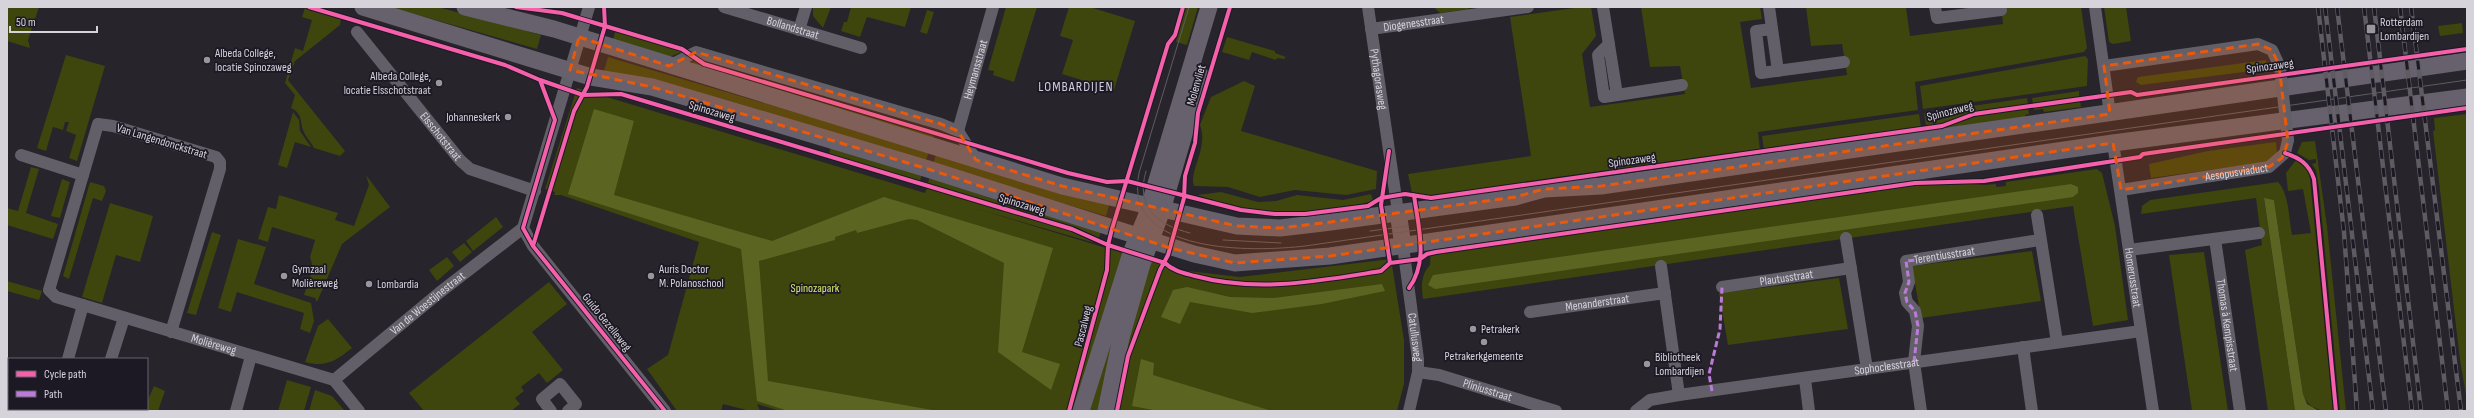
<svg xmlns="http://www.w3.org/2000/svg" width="2474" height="418" font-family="'Sofia Sans Condensed',sans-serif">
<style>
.green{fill:#3e450d}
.water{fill:#5b6421}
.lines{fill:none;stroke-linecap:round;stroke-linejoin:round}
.street{stroke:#635f69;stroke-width:12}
.secondary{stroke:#66616c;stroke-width:17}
.tram{stroke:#5e5b62;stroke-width:1}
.rail-casing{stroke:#5e5b62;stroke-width:4.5}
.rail{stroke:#1c1824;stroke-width:3;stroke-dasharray:9;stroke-linecap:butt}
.street-bridge{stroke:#635f69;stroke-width:12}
.quiet{stroke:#bd7bd9;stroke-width:3;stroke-dasharray:6 3;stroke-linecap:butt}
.cycleway-casing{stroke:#1c1824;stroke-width:6}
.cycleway{stroke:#f560ab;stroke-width:4}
.marked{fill:#e8590c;fill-opacity:0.2;stroke:#e8590c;stroke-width:3;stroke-dasharray:8 5;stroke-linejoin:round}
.poi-dot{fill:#99969d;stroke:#1c1824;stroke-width:1.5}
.labels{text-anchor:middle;stroke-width:3.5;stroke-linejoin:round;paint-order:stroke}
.poi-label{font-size:12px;fill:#d6d3db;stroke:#1c1824;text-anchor:start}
.street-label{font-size:12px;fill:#d6d3db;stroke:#1c1824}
.park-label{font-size:12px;fill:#d6e96a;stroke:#1c1824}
.quarter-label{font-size:14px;letter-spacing:1px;fill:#d2cddd;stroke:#1c1824}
</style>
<rect width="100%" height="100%" fill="#27242b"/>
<path class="green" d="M7,7H39L28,40L30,48L7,41Z
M390,7H438L541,35L537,49Z
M813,7H831L823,28L813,16Z
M851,7H911L905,27L867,17L860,37L841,31L844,22H847Z
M1006,7H1037L1014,82L993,75L994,71L988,70Z
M1069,7H1090L1135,21L1114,90L1062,74L1073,40L1060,36Z
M1186,7H1198L1187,45L1176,42Z
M1434,7H1468L1469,9L1440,13Z
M1581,7H1591L1596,36L1582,54L1590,107L1685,94L1680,66L1650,67L1641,7H1760L1762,19L1740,22L1751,88L1847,75L1842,44L1811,46L1806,7H1906L1910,36L2003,24L2001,7H2081L2087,48L2084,52L1915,82L1918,110L1758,132L1760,150L1413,198L1408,174L1531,156L1510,17Z
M2104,7H2126L2131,41L2113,44L2109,42Z
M305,8L341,19L340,25L295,61L288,80L345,151L340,156L314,148C311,142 305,136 303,130C300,120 302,113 291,108L295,95L285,83L295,48L303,51L312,20L302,17Z
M927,10L934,12L927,34L920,32Z
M2462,23L2463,33L2440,36L2438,26Z
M615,32L682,52L669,57L613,40Z
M1227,37L1275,51V53L1286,57L1284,59L1277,58L1276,60L1252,52L1249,60L1222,52Z
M66,55L105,66L77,161L69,158L76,135L66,131L69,122H65L63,130L53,127L46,151L37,148Z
M2085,56L2088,59L2087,86L1923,109L1920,86Z
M608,57L929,152L925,162L603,74Z
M2266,60L2268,69L2141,85L2136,82L2138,77Z
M696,61L702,65L934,135L932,141L688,64Z
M1244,81L1255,86L1241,131L1377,171L1376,189L1346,195L1295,190L1260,197L1228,187L1194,186C1188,172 1209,148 1200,125L1211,97Z
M577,88L925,193L927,188L1071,231L1095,243L974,208L1179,270L1240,277L1391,259L1404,340V384L1397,411H780L757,404L760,411H750L723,404L721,411H677L647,369L668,355L699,242L561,195H554L555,192L545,189Z
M2079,91V97L2033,104L2032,98Z
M2027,98L2028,105L1972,113L1942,124L1926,126L1924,113Z
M2080,101L2081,107L2044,112L2043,109L2034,110V108Z
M2028,108L2029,114L2025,115L2026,119L1942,128L1973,117Z
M293,112L299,120L300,131L311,147L295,142L287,168L278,165Z
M1919,114L1921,127L1764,150L1762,136Z
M2467,114V401L2460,360L2433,131L2435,130L2434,118Z
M2315,141L2327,226L2346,411H2340L2319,188L2316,170L2312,164L2316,163V159L2309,160L2297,153L2302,142Z
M2276,142L2277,153L2267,162L2151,178L2149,164L2208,151Z
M831,146L922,173L920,181L829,154Z
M936,154L1110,202L1106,216L933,165Z
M2296,160L2308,170L2310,179L2333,411C2318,411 2308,408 2303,394L2274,200L2264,199L2295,411H2268L2245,250L2262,245L2256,198L2141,214L2142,206L2150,200L2278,182C2289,193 2289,220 2292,235L2311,233L2303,189L2288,191L2286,173Z
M31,167L39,169L26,213L58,224L53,239L7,225V208L18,211Z
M2097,169L2102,173L2115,226L2128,320L2093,326L2073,206L1423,299C1421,287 1421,274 1430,265L1431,246L1913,178L1984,185L1996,184V187L2006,186V182Z
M366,175L390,207L342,244L317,302L315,298L304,295L313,268L310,257L315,240L272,227L268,242L258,239L268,207L276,209L279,195L338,213L335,220L354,226L369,185Z
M930,176L987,197L1101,231L1099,238L1073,226L928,183Z
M62,179L70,182L60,218L51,216Z
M90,182L104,186L106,191L102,201L93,198L69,279L63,276Z
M1221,192L1258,202L1276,201L1297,195L1343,200L1371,194L1373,201C1336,212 1282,216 1245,209C1228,206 1213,200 1197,195Z
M110,203L153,216L140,262L116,255L102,303L82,297Z
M496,217L503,227L473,251L466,241Z
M212,232L221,235L196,315L187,313Z
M238,239L266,247L254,284L311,303L314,321L310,333L300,329L304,313L240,293L237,292L231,312L218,308Z
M464,243L472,252L460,262L452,252Z
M2032,251L2041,301L1921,318L1912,266Z
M2204,252L2228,411H2192L2169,255Z
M447,257L454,266L437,281L429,270Z
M1839,278L1848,329L1728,345L1719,293Z
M7,281L42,291L39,300L7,291Z
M549,282L567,304L532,332L563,370L547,383L539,373L521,387L524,391L515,398L520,404L511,411H424L409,393Z
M328,319L352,348C337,360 326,368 305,362L318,326Z
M287,380L311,387L304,411H278Z
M154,386L165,391L158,411H102L103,409H147V402Z
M315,390L332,396L345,411H309Z"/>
<path class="water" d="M594,109L634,121L614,195L772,241L884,197L1053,248L1022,352L1060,364L1051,390L998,352L1004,263L917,220L909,219L857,233L856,230L835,237V240L759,261L768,381L938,411H788L757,401L741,249L568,194Z
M2071,184L2078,187V193L2073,197L1435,289L1428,285L1433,275Z
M2264,198L2274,200L2303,394L2307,404L2319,411H2295Z
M1382,284L1385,291L1322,304L1252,313L1190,302L1180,324L1161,317L1173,290L1187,287L1230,297L1274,298Z
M1141,359L1154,363L1153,375L1272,411H1158L1132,406Z"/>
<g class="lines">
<g class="street">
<path d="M589,7L523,228L533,246L665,411"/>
<path id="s1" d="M724,7L861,48"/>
<path id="s2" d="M1368,7L1398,212"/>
<path d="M1603,7L1617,95"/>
<path d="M1769,7L1778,71"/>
<path d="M1935,7L1937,18L2001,10"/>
<path d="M2095,7L2110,114"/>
<path id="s3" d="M1371,29L1528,7"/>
<path d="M1772,29L1756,31L1761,73L1844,62"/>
<path d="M799,30L806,7"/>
<path id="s4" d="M357,32L460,160L470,169L535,191"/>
<path d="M1609,44L1598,55L1604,97L1682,85"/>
<path d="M669,66L696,52L941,124L958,131L976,160"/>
<path d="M2104,66L2258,44L2272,50L2280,67"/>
<path id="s5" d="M958,131L993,7"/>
<path id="s6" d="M2113,143L2153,411"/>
<path d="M21,155L83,175"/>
<path id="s7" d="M2121,190L2269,167L2285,153L2288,140"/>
<path d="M2037,215L2057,342"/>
<path d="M1846,238L1867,369"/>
<path id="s8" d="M2215,239L2240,411"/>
<path id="s9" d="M1403,246L1418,359V372L1409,411"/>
<path d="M2129,250L2259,233"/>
<path d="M1661,266L1679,395"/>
<path id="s10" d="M1722,287L1851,268"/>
<path id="s11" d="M1530,312L1665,293"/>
<path id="s12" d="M171,332L220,169V162L216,157L113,126L98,124L49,290L56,297L334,380L359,411"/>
<path d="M2023,347L2032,411"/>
<path d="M68,359L83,305"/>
<path d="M111,359L124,318"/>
<path id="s13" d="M1418,372L1439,375L1556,411"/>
<path d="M1805,379L1809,411"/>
<path id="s14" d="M334,380L439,293L523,228"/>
<path d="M32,411L33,409"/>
<path d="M53,411L54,409"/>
<path d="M95,411V409"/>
<path d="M236,411L251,356"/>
<path d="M551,411L542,399L560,384L576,404L568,411"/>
<path id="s15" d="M1636,411L1650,400L1679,395L2141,331"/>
<path id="s16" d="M1921,411L1914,362L1918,326L1915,311L1907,302L1905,293L1909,282L1906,261L2040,240"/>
</g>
<path class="secondary" d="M363,7L591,77L652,87L764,120L928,169L1194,254L1235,263L1330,256L2113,143L2467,97
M465,7L554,29L1062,186L1237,226L1280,228L1323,223L1515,197L1544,189L1601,186L2467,61
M1398,212L1403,246
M1081,411L1131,253L1146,217L1209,7
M1106,411L1121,338L1142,264L1162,210L1201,76"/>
<path class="tram" d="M1189,7L1139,173C1122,255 1254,252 1305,246L2467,80
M1146,171C1135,208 1158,225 1190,233
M1370,231L1408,226
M1223,240L1281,243"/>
<defs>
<path id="rail" d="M2318,7L2344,232L2357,411
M2325,7L2373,411
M2337,7L2386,411
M2364,7L2412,411
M2374,7L2421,411
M2400,7L2448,411
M2411,7L2461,411"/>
</defs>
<use href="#rail" class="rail-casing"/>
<use href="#rail" class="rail"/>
<path class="street-bridge" d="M2280,67L2288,140"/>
<path class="quiet" d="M1914,362L1918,326L1915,311L1907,302L1905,293L1909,282L1906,261L1917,260
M1712,391L1709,374L1720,329L1722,287"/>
<defs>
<path id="cycleway" d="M309,7L505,65L540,80L583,95L621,94L1072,229L1108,245L1165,263C1173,271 1184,273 1195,276C1258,293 1318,281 1381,271L1390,263L1420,259L1427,254L1436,252L1915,183L1984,181L2140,157L2143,154L2467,108
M516,7L562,13L605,26L587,87L574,111L533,246
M604,7L605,26L682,49L704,64L1068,173L1107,182L1127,181L1241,210L1275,214H1305L1368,206L1381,198L1405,194L1431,198L1942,126L1974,114L2131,92L2137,95L2467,49
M540,80L555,120L523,228L533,246L665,411
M1389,151L1381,205L1390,263
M2285,153C2300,158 2309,164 2314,179L2336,411
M1409,288C1429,261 1418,226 1414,195
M1069,411L1107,270L1108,245L1112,229L1168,44L1175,35L1183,7
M1117,411L1128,356L1160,270L1168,255L1184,198L1185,176L1195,143L1198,113L1230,7"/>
</defs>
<use href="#cycleway" class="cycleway-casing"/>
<use href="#cycleway" class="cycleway"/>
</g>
<path class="marked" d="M579,37L669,66L696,52L941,124L958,131L976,160L1062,186L1237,226L1280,228L1323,223L1515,197L1544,189L1601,186L2110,114L2104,66L2258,44L2272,50L2279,65L2288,142L2282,158L2269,167L2121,190L2113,143L1330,256L1235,263L1170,248L928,169L652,87L570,70Z"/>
<g class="poi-dot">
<rect x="2366" y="24" width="10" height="10" rx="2"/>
<circle cx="207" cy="60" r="4"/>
<circle cx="439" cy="83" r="4"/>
<circle cx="508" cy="117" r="4"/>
<circle cx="284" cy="276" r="4"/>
<circle cx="651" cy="276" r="4"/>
<circle cx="369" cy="284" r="4"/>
<circle cx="1473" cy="329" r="4"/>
<circle cx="1484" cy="342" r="4"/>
<circle cx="1647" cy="364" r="4"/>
</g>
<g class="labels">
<g class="poi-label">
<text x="2380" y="26">Rotterdam<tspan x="2380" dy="14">Lombardijen</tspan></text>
<text x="215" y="57">Albeda College,<tspan x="215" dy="14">locatie Spinozaweg</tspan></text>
<text x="431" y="80" text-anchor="end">Albeda College,<tspan x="431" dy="14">locatie Elsschotstraat</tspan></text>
<text x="500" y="121" text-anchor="end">Johanneskerk</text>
<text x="292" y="273">Gymzaal<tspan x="292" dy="14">Molièreweg</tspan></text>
<text x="659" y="273">Auris Doctor<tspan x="659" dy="14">M. Polanoschool</tspan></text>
<text x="377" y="288">Lombardia</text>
<text x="1481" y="333">Petrakerk</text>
<text x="1484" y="360" text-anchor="middle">Petrakerkgemeente</text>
<text x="1655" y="361">Bibliotheek<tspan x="1655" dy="14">Lombardijen</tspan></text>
</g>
<g class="street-label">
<text dy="4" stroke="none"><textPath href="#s3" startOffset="43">Diogenesstraat</textPath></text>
<text dy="4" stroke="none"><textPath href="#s1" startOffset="72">Bollandstraat</textPath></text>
<text transform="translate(2270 66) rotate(-8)" y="4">Spinozaweg</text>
<text dy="4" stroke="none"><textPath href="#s5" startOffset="64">Heymansstraat</textPath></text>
<text dy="4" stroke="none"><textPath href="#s2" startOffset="73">Pythagorasweg</textPath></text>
<text transform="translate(1196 85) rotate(-74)" y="4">Molenvliet</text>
<text transform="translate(712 111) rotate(17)" y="4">Spinozaweg</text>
<text transform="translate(1950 111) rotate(-15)" y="4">Spinozaweg</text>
<text dy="4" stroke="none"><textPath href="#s4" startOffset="134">Elsschotstraat</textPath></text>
<text transform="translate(162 141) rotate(17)" y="4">Van Langendonckstraat</text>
<text transform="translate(1632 160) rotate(-8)" y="4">Spinozaweg</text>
<text dy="4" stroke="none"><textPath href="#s7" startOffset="117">Aesopusviaduct</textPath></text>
<text transform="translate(1022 204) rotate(17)" y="4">Spinozaweg</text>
<text dy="4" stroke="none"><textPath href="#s16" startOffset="194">Terentiusstraat</textPath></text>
<text dy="4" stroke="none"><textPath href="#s10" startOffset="65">Plautusstraat</textPath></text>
<text dy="4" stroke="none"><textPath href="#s6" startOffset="136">Homerusstraat</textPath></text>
<text dy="4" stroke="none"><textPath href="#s11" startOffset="68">Menanderstraat</textPath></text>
<text dy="4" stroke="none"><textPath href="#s14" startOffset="121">Van de Woestijnestraat</textPath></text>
<text transform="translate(607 322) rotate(51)" y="4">Guido Gezelleweg</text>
<text dy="4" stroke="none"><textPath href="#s8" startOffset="87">Thomas à Kempisstraat</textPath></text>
<text transform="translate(1083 326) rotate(-76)" y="4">Pascalweg</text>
<text dy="4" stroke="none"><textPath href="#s9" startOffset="92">Catullusweg</textPath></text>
<text dy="4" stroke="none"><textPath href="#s12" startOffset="654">Molièreweg</textPath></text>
<text dy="4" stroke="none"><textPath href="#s15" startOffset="257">Sophoclesstraat</textPath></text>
<text dy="4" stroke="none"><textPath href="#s13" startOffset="72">Pliniusstraat</textPath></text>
</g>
<g class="park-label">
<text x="815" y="292">Spinozapark</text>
</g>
<g class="quarter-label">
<text x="1076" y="91">LOMBARDIJEN</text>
</g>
</g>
<rect width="2474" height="418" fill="none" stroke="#d6d3db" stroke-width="16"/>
<rect x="8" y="358" width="140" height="52" fill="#1c1824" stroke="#66636d"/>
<rect x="16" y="371" width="20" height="6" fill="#f560ab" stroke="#66636d"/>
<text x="44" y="378" font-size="12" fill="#d6d3db">Cycle path</text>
<rect x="16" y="391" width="20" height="6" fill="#bd7bd9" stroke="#66636d"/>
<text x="44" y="398" font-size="12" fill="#d6d3db">Path</text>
<path d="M10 26v6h87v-6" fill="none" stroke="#d6d3db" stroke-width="2"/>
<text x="16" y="26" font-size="12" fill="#d6d3db" stroke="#1c1824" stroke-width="3" paint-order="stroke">50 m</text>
</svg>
